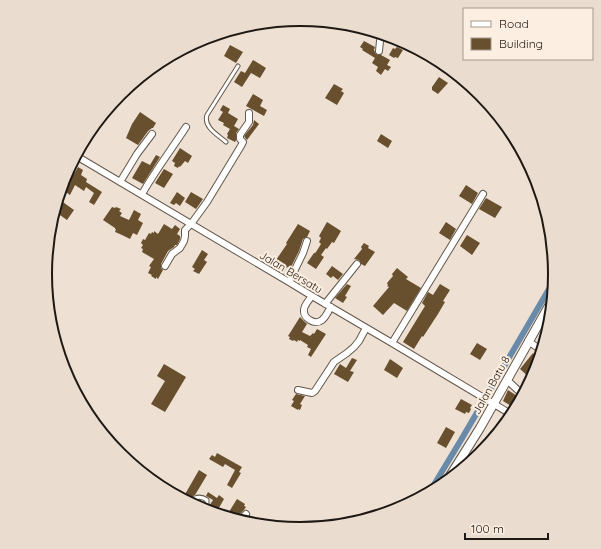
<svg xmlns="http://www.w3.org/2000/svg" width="601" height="549" font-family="Quicksand,sans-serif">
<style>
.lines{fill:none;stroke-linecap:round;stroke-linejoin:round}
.canal{stroke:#698ba9;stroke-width:6}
.building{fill:#684f2d}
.service-casing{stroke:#63584c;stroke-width:5}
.minor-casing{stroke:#63584c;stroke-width:8}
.tertiary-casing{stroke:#63584c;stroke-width:10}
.service{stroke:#fff;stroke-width:3}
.minor{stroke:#fff;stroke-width:6}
.tertiary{stroke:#fff;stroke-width:8}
.labels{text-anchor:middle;stroke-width:4;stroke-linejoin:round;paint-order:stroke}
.street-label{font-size:11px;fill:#1e1914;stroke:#fceee0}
.rim{fill:none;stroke:#1e1914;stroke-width:2}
</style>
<rect width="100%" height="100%" fill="#eee1d3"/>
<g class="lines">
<path class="canal" d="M432,488L461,440L556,277"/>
</g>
<path class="building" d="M364,41L375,47L374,50L376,54L379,55H381L390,60L387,65L391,67L388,71L385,69L381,75L376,71L378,67L372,63L375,58L362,50L363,49L360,47Z
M230,45L243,52L236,63L224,56Z
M397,47L403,50L398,58L395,57L394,58L389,55L393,48L395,49Z
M253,60L266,68L260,78L251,73L242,87L234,82L241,71L245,73Z
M439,77L448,83L438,94L432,90V87Z
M334,84L343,89L341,91L344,93L337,105L325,98Z
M253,94L263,100L260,106L267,110L264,116L246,106Z
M223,105L230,109L228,113L238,119L234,126L239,129L236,133V140L235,142L227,138L228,135L227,134L230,129L223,125L224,123L218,120L223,112L220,110Z
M140,112L156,123L153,128H152L148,131L138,145L126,138L132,124Z
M254,120L259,124L247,140L244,136L253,125Z
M381,134L392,141L388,148L377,141Z
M180,148L192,156L188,163L185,161L180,167L179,166L178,168L174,166L175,163L172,161Z
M156,155L160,157L143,184L132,178L142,161L150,165Z
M78,167L83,170L81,175L87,179L86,182L102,192L94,205L89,202L94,193L86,187L84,191L75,185L70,195L63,190L73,173L74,174Z
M164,169L173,174L164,188L155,183Z
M466,185L478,193L472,204L459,196Z
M177,192L185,198L180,206L176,203L174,205L170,203Z
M191,192L203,199L196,209L185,202Z
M486,198L502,207L495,218L479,209Z
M60,200L74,210L67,220L57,213Z
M112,207L115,208L116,207L121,209L119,211L122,213L120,216L129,220L134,210L141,214L138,220L143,223L137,235L133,233L130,239L122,235L115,232L116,229H115V228L103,220Z
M327,222L341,231L334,243L332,242L327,249L326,248L321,255L324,257L316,269L307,263L314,253H315L316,252L321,244L319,242L321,238L319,236Z
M446,222L456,229L450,240L439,233Z
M164,224L172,229L175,225L180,229L177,234L180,236V239L177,245H175L174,247L168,251L161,264V268L163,270L158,279L156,277V279L151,276L152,275L148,273L151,267L149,266L154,259L142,252L143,249L141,248L143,245L141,243L143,239L145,240L149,233L151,234L152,232L154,233V231L158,234Z
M298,224L310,231L307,237L303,239L299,251L290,269L287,267L284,272L278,268L281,263L276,260L287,244L286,243Z
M467,235L480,243L472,255L460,246Z
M364,243L369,246L368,248L375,252L365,266L361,264L359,260L354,259L362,249L361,247Z
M202,250L208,254L204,260L207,262L199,274L193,271L195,269L192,267Z
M332,266L343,274L338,280L333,276L331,278L326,274Z
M397,268L408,277L406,279L421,288L407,311L394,303L383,315L373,306L389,287L387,286L388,285L387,283L393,276L392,274Z
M347,284L351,286L345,296L347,297L343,303L335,298Z
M440,284L450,290L443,301L445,302L438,314L423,337L422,336L414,349L403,342L425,306L422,303L428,292L433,295Z
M300,317L307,324L302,332L310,336L313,333L314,334L317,329L326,334L311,357L308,355L311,349L307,347L308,345L300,340V341L298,340L297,342L294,340L293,341L289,339L290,337L288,336Z
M477,343L487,349L480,360L470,354Z
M533,353L539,359L536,372L531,379L520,369Z
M352,358L357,360L350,371L354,372L348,382L334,374L340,364L346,368Z
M390,359L403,368L397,378L384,370Z
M164,364L186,377L165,412L151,404L165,381L157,376Z
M508,390L520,398L513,407L503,401Z
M296,394L305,396L300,404L302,405L300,410L298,409V410L291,406L294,401L292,400Z
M461,399L472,405L470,408L471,409L469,413L466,412L465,414L455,409Z
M446,427L455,432L446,448L437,443Z
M217,453L242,467L239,472L241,473L232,488L227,485L235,470L225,464L223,467L209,459L212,455L215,457Z
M199,470L207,475L195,495L193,496L191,500L184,496Z
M208,492L217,498L219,495L224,499L216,513L206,511L213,500L206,496Z
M237,499L245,504L244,506L246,507L244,510L239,515L238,517L227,515Z"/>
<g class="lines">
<defs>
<path id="service" d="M226,142C218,135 203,127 207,115L238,66
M193,504L195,498C200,496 203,497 207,500V503L203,511"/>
<path id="minor" d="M379,51L380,41L382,35
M78,157L289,282L312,296L392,343L509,413
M120,182L137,154L152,134
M142,194C155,171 171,150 186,127
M165,266L172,254L180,248L184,241L185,236V230L191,224L207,202L241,146L243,142L240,139V135L249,122V113
M289,282L303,253L307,241
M312,296C309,300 304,305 304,310C303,318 315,326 322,320C326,317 328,311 331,307
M325,304L357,264
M528,341L541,350
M392,343L483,194
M507,380L522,394
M298,390L312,393L315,391L334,362L347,353L354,347L359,341L366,328
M242,518L246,514"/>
<path id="tertiary" d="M450,476L480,428L550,304"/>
</defs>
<use href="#service" class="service-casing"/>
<use href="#minor" class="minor-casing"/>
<use href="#tertiary" class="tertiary-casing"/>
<use href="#service" class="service"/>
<use href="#minor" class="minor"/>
<use href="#tertiary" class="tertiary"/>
</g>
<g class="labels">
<g class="street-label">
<text transform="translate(291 272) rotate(31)" y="4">Jalan Bersatu</text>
<text transform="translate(491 385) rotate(-61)" y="4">Jalan Batu 8</text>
</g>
</g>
<path d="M0 0H601V549H0ZM52 274a248 248 0 1 1 496 0a248 248 0 1 1-496 0Z" fill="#eaddd0" fill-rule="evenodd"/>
<path class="rim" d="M52 274a248 248 0 1 1 496 0a248 248 0 1 1-496 0Z"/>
<rect x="463" y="8" width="130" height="52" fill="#fceee0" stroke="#a3998e"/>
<rect x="471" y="21" width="20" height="6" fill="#ffffff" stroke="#a3998e"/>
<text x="499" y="28" font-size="12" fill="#1e1914">Road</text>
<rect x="471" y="38" width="20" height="12" fill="#684f2d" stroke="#a3998e"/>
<text x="499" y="48" font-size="12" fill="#1e1914">Building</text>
<path d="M465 533v6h83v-6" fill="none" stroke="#1e1914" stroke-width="2"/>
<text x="471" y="533" font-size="12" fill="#1e1914" stroke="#fceee0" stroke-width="3" paint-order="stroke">100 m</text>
</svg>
